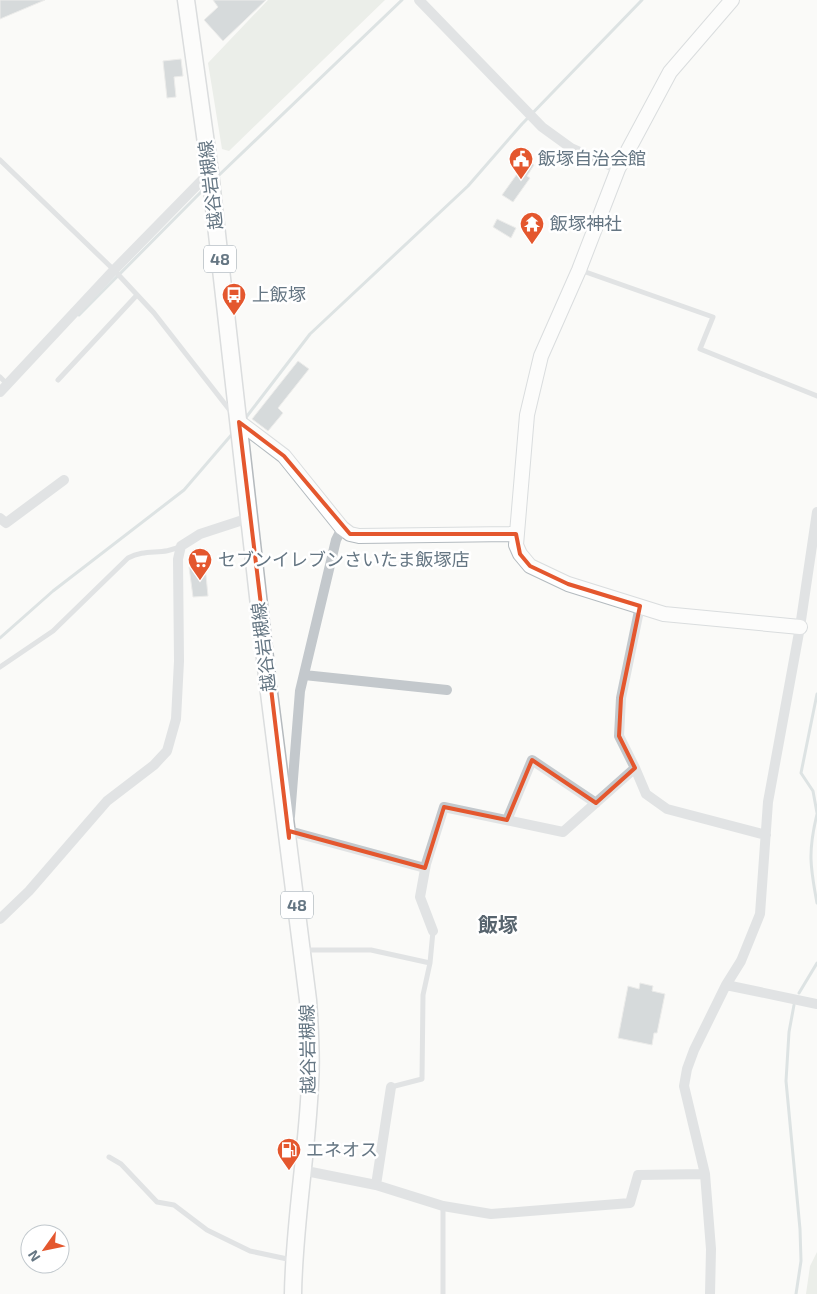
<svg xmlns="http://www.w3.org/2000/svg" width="817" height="1294" font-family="'Exo 2','Noto Sans JP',sans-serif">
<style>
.green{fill:#dadfd7}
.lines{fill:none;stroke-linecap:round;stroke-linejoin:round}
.stream{stroke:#bbc7cb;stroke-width:3}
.building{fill:#aab3b9;stroke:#dcdcda}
.secondary-casing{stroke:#b3babf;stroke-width:16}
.primary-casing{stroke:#b5babe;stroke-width:19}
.lane{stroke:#c3c8cc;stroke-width:5}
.street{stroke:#c3c8cc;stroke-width:10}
.secondary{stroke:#fff;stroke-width:14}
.primary{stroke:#fff;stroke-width:16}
.marked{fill:none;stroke:#e4572e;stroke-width:4;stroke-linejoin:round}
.labels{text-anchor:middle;stroke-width:5;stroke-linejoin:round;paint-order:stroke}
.shield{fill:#fff;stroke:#939fa8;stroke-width:1}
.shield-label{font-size:16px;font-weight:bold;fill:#657683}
.poi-label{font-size:18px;fill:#657683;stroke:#fff;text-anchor:start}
.street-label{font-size:18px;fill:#657683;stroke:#fff}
.quarter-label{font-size:20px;font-weight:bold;fill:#57646e;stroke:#fff}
</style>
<rect width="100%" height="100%" fill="#fafaf8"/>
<path class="green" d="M268,0H385L229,151L222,149L208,63Z
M817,1252V1294H806L810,1266Z"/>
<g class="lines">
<path class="stream" d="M217,177L402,0
M79,315L205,188
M244,420L310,334L468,186L522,124L642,0
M0,638L53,591L184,490L233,433
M817,694L801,773L813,791L817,813
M817,814C808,851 810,866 817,903
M799,993L817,963
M794,1005L789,1032L786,1081L800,1229L801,1261L796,1294"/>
</g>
<path class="building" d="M0,0H45L0,19Z
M213,0H266L223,41L204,20L218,7Z
M181,59L183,76L174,77L176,97L167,98L163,61Z
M527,160L534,165L527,176L530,178L513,202L502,195Z
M497,219L516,228L511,238L493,227Z
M298,361L309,369L278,408L283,413L268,431L252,419Z
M205,565L208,596L193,597L189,567Z
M640,983L653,986L652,991L665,994L657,1033H654L652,1045L618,1038L628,986L639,989Z"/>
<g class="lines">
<defs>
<path id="secondary" d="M732,0L670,72L618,169L579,270L541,356L527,415L516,545L520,554L530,566L568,584L664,614L800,627
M239,422L284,456L342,528L350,534L359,536L516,534"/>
<path id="primary" d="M186,0L210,172L268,685L308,1000C310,1028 312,1056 310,1084C307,1154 294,1224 293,1294"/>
</defs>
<use href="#secondary" class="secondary-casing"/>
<use href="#primary" class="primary-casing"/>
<path class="lane" d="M0,160L114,270L154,313L232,413
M580,270L713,317L700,349L817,396
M0,377L7,384
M58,380L137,295
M0,667L53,631L128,558C147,548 162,556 181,546
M303,950H371L430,963
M391,1087L422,1079L423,995L430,963L433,931
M109,1157L121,1164L157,1202L174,1205L207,1230L250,1251L292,1260
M443,1206V1294"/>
<path class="street" d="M419,0L542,127L571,148L618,169
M0,392L114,270L210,172
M0,518L6,523L64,480
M304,675L447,690
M635,768L646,794L667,809L766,835
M290,816L300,691L336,540L342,528
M507,820L532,760L596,803
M289,831L425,868
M0,919L29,891L107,801L154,765L167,751L176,719L179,661L178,559L181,546L200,534L249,518
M433,931L420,897L426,864L444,807L563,832L635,768L619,736L621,698L640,606
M726,985L817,1004
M301,1170L376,1185L443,1206L491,1214L630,1203L638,1175L705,1174
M376,1185L391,1087
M710,1294L711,1249L705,1174L684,1086L687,1069L694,1050L726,985L741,961L760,914L768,802L800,627L817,512"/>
<use href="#secondary" class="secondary"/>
<use href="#primary" class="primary"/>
</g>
<path d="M0 0H817V1294H0ZM239,422L284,456L350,534H516L520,554L530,566L568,584L640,606L621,698L619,736L635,768L596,803L532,760L507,820L444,807L425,868L289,831V838Z" fill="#fafaf8" fill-opacity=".55" fill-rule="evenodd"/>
<path class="marked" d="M239,422L284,456L350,534H516L520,554L530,566L568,584L640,606L621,698L619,736L635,768L596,803L532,760L507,820L444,807L425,868L289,831V838Z"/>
<defs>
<symbol id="civic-pin" viewBox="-11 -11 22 30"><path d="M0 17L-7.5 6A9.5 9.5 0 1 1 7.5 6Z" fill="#e4572e" stroke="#fff"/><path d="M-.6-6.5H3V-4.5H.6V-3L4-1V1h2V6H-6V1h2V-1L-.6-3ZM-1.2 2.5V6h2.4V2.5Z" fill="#fff"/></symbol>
<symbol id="temple-pin" viewBox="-11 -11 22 30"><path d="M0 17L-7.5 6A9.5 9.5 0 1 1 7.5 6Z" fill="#e4572e" stroke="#fff"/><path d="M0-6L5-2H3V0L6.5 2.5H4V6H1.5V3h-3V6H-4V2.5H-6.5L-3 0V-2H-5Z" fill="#fff"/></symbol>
<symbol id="bus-pin" viewBox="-11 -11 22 30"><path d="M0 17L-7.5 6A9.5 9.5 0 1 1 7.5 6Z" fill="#e4572e" stroke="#fff"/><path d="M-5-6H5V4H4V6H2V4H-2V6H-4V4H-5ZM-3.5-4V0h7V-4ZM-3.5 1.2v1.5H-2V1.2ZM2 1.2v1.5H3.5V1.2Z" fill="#fff"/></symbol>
<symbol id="supermarket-pin" viewBox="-11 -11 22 30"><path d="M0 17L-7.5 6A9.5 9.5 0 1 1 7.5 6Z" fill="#e4572e" stroke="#fff"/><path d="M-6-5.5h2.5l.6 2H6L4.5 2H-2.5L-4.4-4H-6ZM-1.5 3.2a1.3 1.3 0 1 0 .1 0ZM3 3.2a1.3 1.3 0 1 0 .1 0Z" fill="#fff"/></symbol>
<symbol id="fuel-pin" viewBox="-11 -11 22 30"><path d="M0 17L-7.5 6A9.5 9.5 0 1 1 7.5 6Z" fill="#e4572e" stroke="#fff"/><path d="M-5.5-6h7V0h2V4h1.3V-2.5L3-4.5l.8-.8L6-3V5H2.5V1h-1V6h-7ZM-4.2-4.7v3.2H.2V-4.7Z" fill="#fff"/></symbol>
</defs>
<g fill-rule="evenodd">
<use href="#civic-pin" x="507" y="145" width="28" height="38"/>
<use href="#temple-pin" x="518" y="210" width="28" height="38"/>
<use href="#bus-pin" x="220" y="281" width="28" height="38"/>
<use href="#supermarket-pin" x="186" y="546" width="28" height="38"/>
<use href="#fuel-pin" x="275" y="1136" width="28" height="38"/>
</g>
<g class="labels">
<g class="shield">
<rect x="204" y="245.5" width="32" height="27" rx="4"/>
<rect x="281" y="891.5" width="32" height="27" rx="4"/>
</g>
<g class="shield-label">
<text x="220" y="265">48</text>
<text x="297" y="911">48</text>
</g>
<g class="poi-label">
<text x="538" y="165">飯塚自治会館</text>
<text x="550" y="230">飯塚神社</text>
<text x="252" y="301">上飯塚</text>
<text x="218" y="566">セブンイレブンさいたま飯塚店</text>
<text x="306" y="1156">エネオス</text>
</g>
<g class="street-label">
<text transform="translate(211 185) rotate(-97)" y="6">越谷岩槻線</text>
<text transform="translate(264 647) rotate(-97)" y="6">越谷岩槻線</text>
<text transform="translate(308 1049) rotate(-91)" y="6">越谷岩槻線</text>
</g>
<g class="quarter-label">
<text x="498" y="932">飯塚</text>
</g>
</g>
<g transform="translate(45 1249) rotate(237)"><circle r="24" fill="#ffffff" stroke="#c1c8cd"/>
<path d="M0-4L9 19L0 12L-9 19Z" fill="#e4572e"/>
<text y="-8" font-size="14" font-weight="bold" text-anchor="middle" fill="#657683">N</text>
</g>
</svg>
